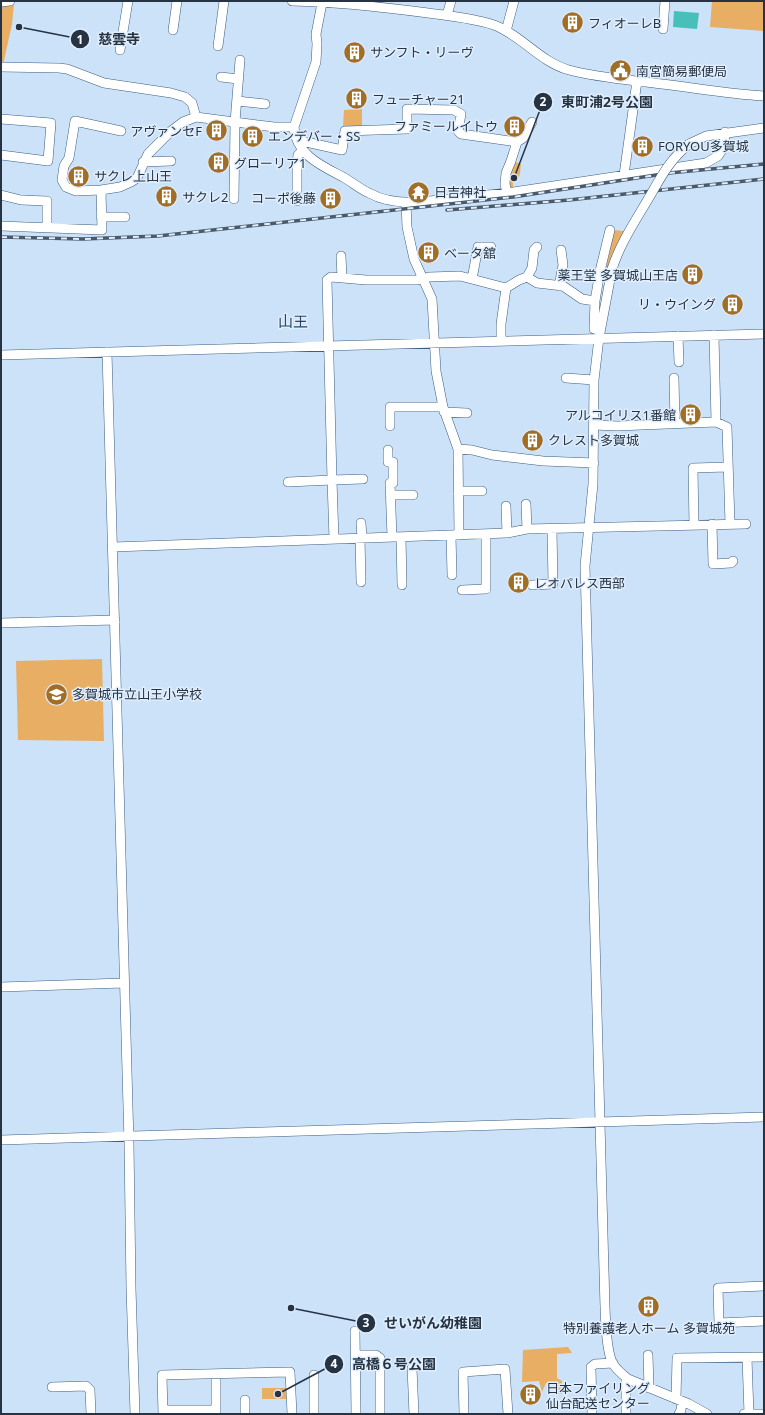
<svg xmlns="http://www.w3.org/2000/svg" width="765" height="1415" font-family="'Noto Sans','Noto Sans JP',sans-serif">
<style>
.green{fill:#e7ae64}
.water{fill:#48bfbb}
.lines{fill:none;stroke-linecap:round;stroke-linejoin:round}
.minor-casing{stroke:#3e5d7f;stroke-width:10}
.minor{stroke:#fff;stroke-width:9}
.rail-casing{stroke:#4a5a6b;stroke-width:3.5}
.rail{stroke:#e0eefe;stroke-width:2;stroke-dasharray:6;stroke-linecap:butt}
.minor-bridge-casing{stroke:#3e5d7f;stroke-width:10;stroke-linecap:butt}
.minor-bridge{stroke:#fff;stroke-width:9}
.labels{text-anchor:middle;stroke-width:3;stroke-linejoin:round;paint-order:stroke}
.poi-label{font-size:13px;fill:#253343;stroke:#e0eefe;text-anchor:start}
.quarter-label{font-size:15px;fill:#284767;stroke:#e0eefe}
.leader{fill:none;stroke:#253343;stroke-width:1.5}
.callout-dot{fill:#253343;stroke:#e0eefe;stroke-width:1.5}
.mark-label{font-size:12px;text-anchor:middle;font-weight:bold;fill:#fff}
.callout-label{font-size:14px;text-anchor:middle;font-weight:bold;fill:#253343;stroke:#e0eefe;stroke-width:3;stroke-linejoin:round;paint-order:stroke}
</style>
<rect width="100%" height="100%" fill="#cce2f9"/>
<path class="green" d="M712,1H764V31L710,27Z
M14,4L12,24L3,65H1V6Z
M362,109V127H343L344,110Z
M515,162L521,164C520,171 521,180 513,183V189L509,190L510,174Z
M614,230L632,232L616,270L606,268Z
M102,659L104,741L18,740L16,661Z
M568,1347L572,1353L557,1354V1378L562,1381V1394H556L553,1383H546L542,1392L539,1381L522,1382L523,1350Z
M262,1388H294V1399H262Z"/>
<path class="water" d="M674,11L699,13L697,29L673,27Z"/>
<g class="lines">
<defs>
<path id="minor" d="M292,1C337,2 383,7 428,13C450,16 473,18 494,25C521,35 540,62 569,70C599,78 631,80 662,84C696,88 730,94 764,96
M1,2L10,1
M322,3L316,34L317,44L316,62L294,127C296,155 322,166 343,177C352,182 360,189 369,193C385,202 403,203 420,202L507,193L706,163L718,156L724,147L725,132
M447,15L451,1
M663,29L665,1
M173,30L177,1
M506,31L514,1
M218,46L224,1
M120,50L128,1
M1,67L59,68L67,69L104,83L171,93L185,97L192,103L196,117
M221,77L238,79
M237,101L265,104
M1,119L51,123L48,161L1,155
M121,131L75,121L69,158L64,166L62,180L66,187L76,191L101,190L120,187L131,182L137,178L148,154L171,131L183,122L196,117L274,127H294
M297,140L342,150L345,131L407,129V109L454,110L461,114L458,131L461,134L517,142
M689,144L706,136L764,128
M143,162L171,161
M624,175L637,81
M507,193L505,184L506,173L511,161L517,142L523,138L532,122
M1,195L21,200L47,201V227
M234,199L235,122L240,60
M297,201V163L298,155L303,150
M406,203L407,227L414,259L432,299L436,371L443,407L458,449L459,535
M101,217H125
M1,226L102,230L101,190
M341,256L342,278
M612,269L599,338L594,380L593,484L585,566L604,1271C605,1292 604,1348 613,1364C617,1370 623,1375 628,1379L689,1404L707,1414
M527,277L532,268L534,250L537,247
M472,279L478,247H491
M559,286L563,265L561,250
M595,301L600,271L610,230
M714,335L716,422L727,427L730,524
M678,336L679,362
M501,341V324L506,288L519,280L527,277L537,283L563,286L582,299L595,301L594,329L600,330
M107,352L129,1143L131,1288L135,1414
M1,355L764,334
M566,378L594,380
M674,378L675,424
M444,412L467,413
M594,425L617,426L716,422
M390,426V407H443
M458,449L472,450L492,455L543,461L594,463
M388,450V462H393V483H390L392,537
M288,482L332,480L327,280L331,277L366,280H418L429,277L460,276L506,288
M458,491H482
M390,495H413
M526,504L527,529
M506,506L507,533
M361,523L362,538
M712,524L713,564L731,563L733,561
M694,525L693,468L728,467
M451,535L452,575
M401,537L402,585
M360,538L361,582
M334,539L332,480L363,479
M113,547L507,533L527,529L746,524
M532,585L553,584L552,529
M462,590L486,589V534
M1,623L115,620
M1,987L124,983
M1,1140L764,1117
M764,1286L718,1288L719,1323L764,1321
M355,1331L356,1414
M356,1355H376L380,1358V1414
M648,1355L649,1388
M747,1358L749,1414
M412,1368L414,1414
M216,1374V1414
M314,1375V1414
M626,1378V1414
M52,1387L86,1386L90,1390L91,1414
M676,1399L677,1358L764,1357
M245,1400V1414
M163,1410H216
M163,1414L162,1375L290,1372L292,1414
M464,1414L463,1372L505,1369L508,1414
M592,1414L591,1367L595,1364L613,1363
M679,1414L681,1410L682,1401
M744,1414H764"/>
</defs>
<use href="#minor" class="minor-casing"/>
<use href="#minor" class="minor"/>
<defs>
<path id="rail" d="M447,210L569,200L764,179
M1,237L83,239L158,236L513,197L669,173L764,164"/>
</defs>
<use href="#rail" class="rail-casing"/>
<use href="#rail" class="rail"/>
<defs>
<path id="minor-bridge" d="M612,269C620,244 634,223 647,201C660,179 669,160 689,144"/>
</defs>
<use href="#minor-bridge" class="minor-bridge-casing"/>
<use href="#minor-bridge" class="minor-bridge"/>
</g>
<defs>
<symbol id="building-disc" viewBox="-11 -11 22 22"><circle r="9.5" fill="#a26e26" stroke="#e0eefe"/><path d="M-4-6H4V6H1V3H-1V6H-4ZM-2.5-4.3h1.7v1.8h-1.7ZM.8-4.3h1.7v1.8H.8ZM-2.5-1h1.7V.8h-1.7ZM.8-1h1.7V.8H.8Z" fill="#fff"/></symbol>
<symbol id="civic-disc" viewBox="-11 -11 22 22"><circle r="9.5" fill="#a26e26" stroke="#e0eefe"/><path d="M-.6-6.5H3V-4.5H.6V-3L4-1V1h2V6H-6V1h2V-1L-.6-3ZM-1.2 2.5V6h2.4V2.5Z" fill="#fff"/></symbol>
<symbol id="temple-disc" viewBox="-11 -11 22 22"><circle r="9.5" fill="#a26e26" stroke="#e0eefe"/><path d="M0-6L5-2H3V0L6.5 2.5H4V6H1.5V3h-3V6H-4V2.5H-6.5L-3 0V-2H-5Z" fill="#fff"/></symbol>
<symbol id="school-disc" viewBox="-11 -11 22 22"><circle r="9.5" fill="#a26e26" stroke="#e0eefe"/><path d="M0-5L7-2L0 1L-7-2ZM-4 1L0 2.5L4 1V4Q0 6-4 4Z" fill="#fff"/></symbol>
</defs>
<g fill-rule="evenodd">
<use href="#building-disc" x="560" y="10" width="25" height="25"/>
<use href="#building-disc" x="342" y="40" width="25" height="25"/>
<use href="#civic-disc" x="608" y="58" width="25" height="25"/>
<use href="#building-disc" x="344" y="86" width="25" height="25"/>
<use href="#building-disc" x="502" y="114" width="25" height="25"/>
<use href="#building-disc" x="204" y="118" width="25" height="25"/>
<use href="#building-disc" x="240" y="124" width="25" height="25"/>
<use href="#building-disc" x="630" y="134" width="25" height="25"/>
<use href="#building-disc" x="206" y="150" width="25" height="25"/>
<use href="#building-disc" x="66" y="164" width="25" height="25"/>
<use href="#temple-disc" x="406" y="180" width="25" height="25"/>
<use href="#building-disc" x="154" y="184" width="25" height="25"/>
<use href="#building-disc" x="318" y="186" width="25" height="25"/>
<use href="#building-disc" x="416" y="240" width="25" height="25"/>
<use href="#building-disc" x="680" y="262" width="25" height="25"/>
<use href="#building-disc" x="720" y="292" width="25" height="25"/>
<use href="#building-disc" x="678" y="402" width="25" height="25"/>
<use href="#building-disc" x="520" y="428" width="25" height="25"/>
<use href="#building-disc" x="506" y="570" width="25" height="25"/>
<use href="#school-disc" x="44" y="682" width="25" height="25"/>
<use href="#building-disc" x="636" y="1294" width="25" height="25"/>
<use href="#building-disc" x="518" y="1382" width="25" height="25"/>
</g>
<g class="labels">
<g class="poi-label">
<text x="588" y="28">フィオーレB</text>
<text x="370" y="57">サンフト・リーヴ</text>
<text x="636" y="76">南宮簡易郵便局</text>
<text x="372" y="104">フューチャー21</text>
<text x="498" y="131" text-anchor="end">ファミールイトウ</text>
<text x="202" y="136" text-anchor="end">アヴァンセF</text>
<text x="268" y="141">エンデバー・SS</text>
<text x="658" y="151">FORYOU多賀城</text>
<text x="234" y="168">グローリア1</text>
<text x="94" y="181">サクレ上山王</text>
<text x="434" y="197">日吉神社</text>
<text x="182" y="202">サクレ2</text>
<text x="316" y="203" text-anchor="end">コーポ後藤</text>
<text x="444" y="258">ベータ舘</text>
<text x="678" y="280" text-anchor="end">薬王堂 多賀城山王店</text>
<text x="716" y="309" text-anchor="end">リ・ウイング</text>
<text x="676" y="420" text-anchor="end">アルコイリス1番館</text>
<text x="548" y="445">クレスト多賀城</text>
<text x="534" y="588">レオパレス西部</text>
<text x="72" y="699">多賀城市立山王小学校</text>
<text x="649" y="1333" text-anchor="middle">特別養護老人ホーム 多賀城苑</text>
<text x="546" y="1393">日本ファイリング<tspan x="546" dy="15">仙台配送センター</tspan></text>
</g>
<g class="quarter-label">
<text x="293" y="327">山王</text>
</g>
</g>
<path class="leader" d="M19 27L80 39M514 178L543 102M291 1308L366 1323M278 1394L334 1364"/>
<g class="callout-dot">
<circle cx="19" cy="27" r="4"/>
<circle cx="514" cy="178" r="4"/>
<circle cx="291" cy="1308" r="4"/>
<circle cx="278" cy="1394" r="4"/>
<circle cx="80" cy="39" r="10"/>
<circle cx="543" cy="102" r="10"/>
<circle cx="366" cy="1323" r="10"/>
<circle cx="334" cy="1364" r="10"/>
</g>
<g class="mark-label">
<text x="80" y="44">1</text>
<text x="543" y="106">2</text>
<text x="366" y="1327">3</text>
<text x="334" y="1368">4</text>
</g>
<g class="callout-label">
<text x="119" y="44">慈雲寺</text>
<text x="607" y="107">東町浦2号公園</text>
<text x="433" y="1328">せいがん幼稚園</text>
<text x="394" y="1369">高橋６号公園</text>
</g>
<rect width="765" height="1415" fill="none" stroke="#253343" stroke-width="4"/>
</svg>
